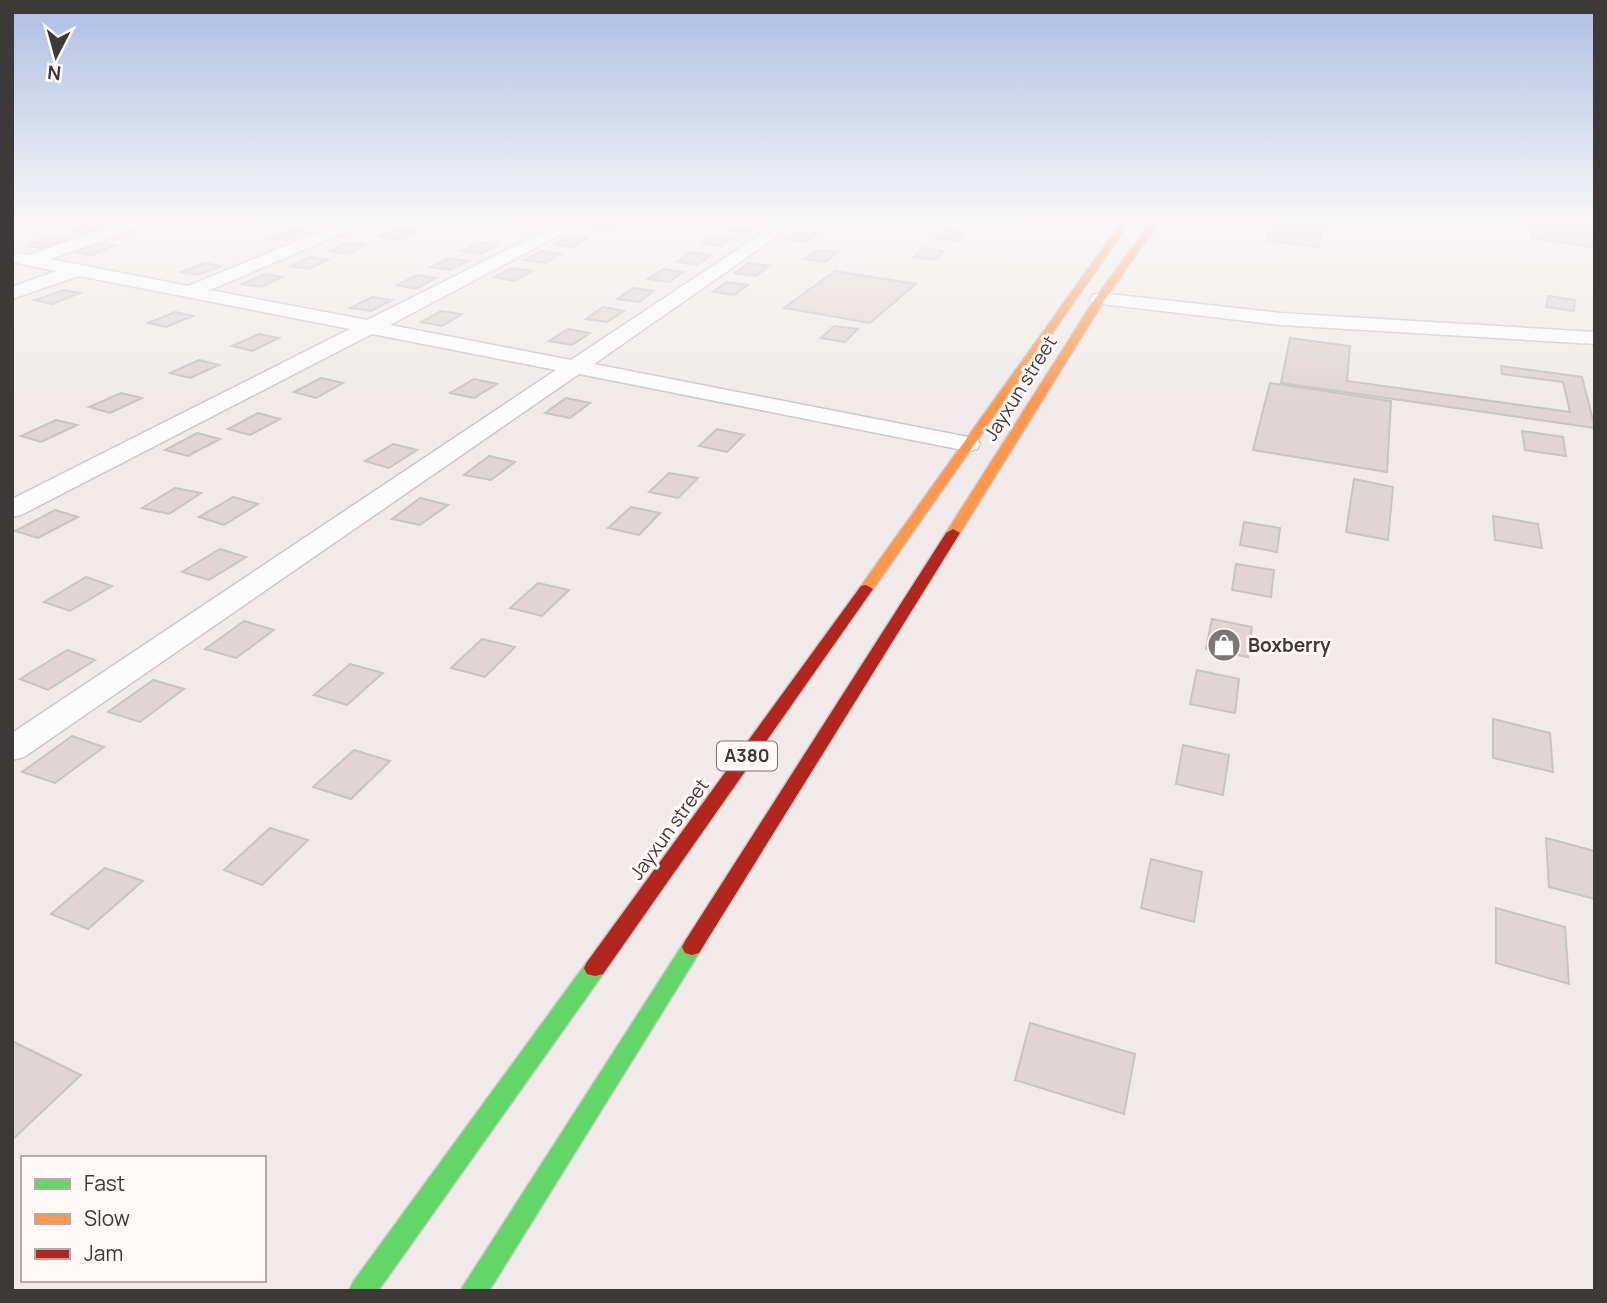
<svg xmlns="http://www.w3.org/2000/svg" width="1607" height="1303" font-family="Manrope,sans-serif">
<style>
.building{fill:#e0d4d5;stroke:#c7c4c4;stroke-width:2}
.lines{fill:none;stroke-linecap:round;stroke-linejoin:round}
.street-casing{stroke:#ccc8c7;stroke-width:3}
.fast-casing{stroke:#ccc8c7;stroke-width:3}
.slow-casing{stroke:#ccc8c7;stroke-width:3}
.jam-casing{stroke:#ccc8c7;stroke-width:3}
.street{fill:#fdfcfc;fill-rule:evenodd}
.fast{fill:#63d668;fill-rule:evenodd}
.slow{fill:#ff974d;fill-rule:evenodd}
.jam{fill:#b3261e;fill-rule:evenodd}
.labels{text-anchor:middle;stroke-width:6;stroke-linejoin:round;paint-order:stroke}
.shield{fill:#fff8f6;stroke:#777271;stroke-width:2}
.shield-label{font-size:18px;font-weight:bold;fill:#3d3938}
.street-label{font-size:19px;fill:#3d3938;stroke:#fff8f6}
.poi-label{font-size:19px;font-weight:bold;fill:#3d3938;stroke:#fff8f6;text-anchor:start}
</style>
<rect width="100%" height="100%" fill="#f0ebea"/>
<path class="building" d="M168,219H190L172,226L156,223Z
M604,219L622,222L608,230L589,227Z
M819,219H842L832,227L812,224Z
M1274,219H1326L1318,247L1266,241Z
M1534,219H1593V247L1532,239Z
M91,222L107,225L84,233L68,230Z
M741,222L760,224L748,232L729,230Z
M290,229L307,232L287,240L270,238Z
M398,229L416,231L398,240L380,237Z
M945,230L965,233L957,241L936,239Z
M797,231L817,233L806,242L786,239Z
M714,235L734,237L721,246L701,243Z
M570,236L588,238L573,247L554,244Z
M50,237L66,240L41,248L25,246Z
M349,242L367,245L347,254L330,251Z
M480,242L498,245L481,254L462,251Z
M99,243L115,245L91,255L75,252Z
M923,248L944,251L935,260L914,257Z
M817,250L837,252L826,262L805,259Z
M542,251L561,254L545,263L525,260Z
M691,252L711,255L697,265L677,262Z
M310,257L328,260L308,269L290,266Z
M449,258L468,261L450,270L431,267Z
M204,263L221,266L198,275L181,272Z
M748,263L769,266L756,276L735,273Z
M512,268L532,271L514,281L494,277Z
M663,269L683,272L669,282L648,279Z
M835,271L916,284L870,323L784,308Z
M265,274L283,277L261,287L242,284Z
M417,275L436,278L416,289L397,285Z
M726,282L748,285L734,295L713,292Z
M633,288L654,291L639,302L617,299Z
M64,290L80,293L52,304L35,300Z
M1548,296L1575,300L1574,311L1546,307Z
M372,297L392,300L371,311L350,308Z
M603,307L624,311L607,322L586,319Z
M441,311L462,314L442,326L421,322Z
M175,312L193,316L166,327L148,323Z
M834,326L858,329L845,342L821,338Z
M568,329L590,333L572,345L549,341Z
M259,334L279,338L252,351L232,346Z
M1290,338L1350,346L1347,381L1570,412L1563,382L1502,374L1501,366L1582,377L1595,428L1281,383Z
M199,360L219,365L190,378L170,373Z
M321,378L343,383L316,398L294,392Z
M474,379L497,384L474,398L450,393Z
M1270,383L1391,401L1387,472L1253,450Z
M121,393L142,398L110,413L89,407Z
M566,398L590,403L570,418L545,413Z
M258,413L280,419L250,435L228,429Z
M56,420L77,425L41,442L21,436Z
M717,429L744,435L727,452L699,446Z
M1522,431L1563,437L1566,456L1525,450Z
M197,433L220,439L188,456L165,450Z
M393,444L417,450L389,468L365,461Z
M489,456L515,462L491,480L464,475Z
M669,473L698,478L678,498L649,492Z
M1354,479L1393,487L1388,540L1346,532Z
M175,488L201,493L169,514L142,508Z
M233,497L258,504L224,525L199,517Z
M420,498L448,505L420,525L392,519Z
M631,507L660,513L639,535L608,528Z
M55,510L78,517L38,538L15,531Z
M1493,516L1538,524L1542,548L1495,540Z
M1244,522L1280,528L1277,552L1240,545Z
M220,549L246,557L209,580L182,572Z
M1236,564L1274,570L1271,597L1232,590Z
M86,577L112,586L70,611L44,602Z
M538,583L569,590L542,616L510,608Z
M1212,619L1252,627L1248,657L1206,649Z
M244,621L274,630L236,658L205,649Z
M482,639L515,647L485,677L451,668Z
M67,650L95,660L48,690L20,679Z
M350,664L383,673L347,705L314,695Z
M1197,670L1239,679L1235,713L1190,704Z
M153,680L184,689L140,722L108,712Z
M1493,719L1550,733L1553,772L1493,758Z
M72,736L104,747L55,783L22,772Z
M1183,745L1229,755L1223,795L1176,784Z
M354,750L390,761L351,799L313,787Z
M270,828L308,840L262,885L224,870Z
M1546,838L1595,851V899L1549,887Z
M1151,859L1202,872L1194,922L1141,908Z
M105,868L143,881L88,929L51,914Z
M1496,908L1565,927L1569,984L1496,963Z
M1030,1023L1135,1054L1124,1114L1015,1080Z
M12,1041L81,1075L12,1140Z"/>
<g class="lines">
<defs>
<path id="street" d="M132,219H156L154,222L51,259L188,286L350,219H372L370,222L210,290L367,320L569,219H590L390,325L571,360L783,219H802L594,364L968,437L977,439L980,444L977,449L968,451L579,374L24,757L12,760V733L556,370L372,334L21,515L12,517V499L350,329L79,276L12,299V287L56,271L12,262V252L29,255Z
M1089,219H1129L1133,223L1125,228L1091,222Z
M1100,293L1281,313L1595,332V344L1281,325L1093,303L1090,299L1093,295Z"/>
<path id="fast" d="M692,939L699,941L702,947L699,953L489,1291H460L685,941Z
M595,960L603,962L606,968L603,974L378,1291H349L353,1282L587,962Z"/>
<path id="slow" d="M1124,219H1132L871,592H861L859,589L861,586Z
M1153,219H1161L1105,299L960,533L953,537L948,536L946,533L1095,299Z"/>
<path id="jam" d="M953,529L960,533L699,953L692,955L685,953L682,947L685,941L946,533Z
M866,585L873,589L603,974L595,976L587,974L584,968L587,962L861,586Z"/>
</defs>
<use href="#street" class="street-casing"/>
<use href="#fast" class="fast-casing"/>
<use href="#slow" class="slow-casing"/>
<use href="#jam" class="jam-casing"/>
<use href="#street" class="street"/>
<use href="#fast" class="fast"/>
<use href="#slow" class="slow"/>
<use href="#jam" class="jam"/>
</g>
<linearGradient id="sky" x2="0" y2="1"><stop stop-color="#abbfe4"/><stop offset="0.55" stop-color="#f8f6f6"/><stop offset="1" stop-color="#f8f6f6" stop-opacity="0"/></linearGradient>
<rect width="1607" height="401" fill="url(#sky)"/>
<defs>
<symbol id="shop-disc" viewBox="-11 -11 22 22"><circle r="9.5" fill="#7c7776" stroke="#fff8f6"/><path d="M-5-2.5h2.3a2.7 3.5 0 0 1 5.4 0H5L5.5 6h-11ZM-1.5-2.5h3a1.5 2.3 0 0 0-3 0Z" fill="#fff"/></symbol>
</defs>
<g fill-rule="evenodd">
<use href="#shop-disc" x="1205" y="626" width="38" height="38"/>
</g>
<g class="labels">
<rect class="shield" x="717" y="741.5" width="60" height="29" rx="5"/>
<g class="shield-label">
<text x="747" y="762">A380</text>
</g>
<g class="street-label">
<text transform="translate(1020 388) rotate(-58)" y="7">Jayxun street</text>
<text transform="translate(669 829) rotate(-54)" y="7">Jayxun street</text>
</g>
<g class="poi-label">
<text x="1248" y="652">Boxberry</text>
</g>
</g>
<rect width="1607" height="1303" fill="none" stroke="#3d3938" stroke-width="28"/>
<rect x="21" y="1156" width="245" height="126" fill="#fff8f6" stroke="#b1acaa" stroke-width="2"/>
<rect x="35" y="1179" width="35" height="10" fill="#63d668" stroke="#b1acaa" stroke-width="2"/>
<text x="84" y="1191" font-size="21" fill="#3d3938">Fast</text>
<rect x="35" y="1214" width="35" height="10" fill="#ff974d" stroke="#b1acaa" stroke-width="2"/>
<text x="84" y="1226" font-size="21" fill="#3d3938">Slow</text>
<rect x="35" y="1249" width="35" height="10" fill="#b3261e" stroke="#b1acaa" stroke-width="2"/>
<text x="84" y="1261" font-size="21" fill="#3d3938">Jam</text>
<g transform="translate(56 56) rotate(186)" stroke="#fff8f6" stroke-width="5" paint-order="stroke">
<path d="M0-5L12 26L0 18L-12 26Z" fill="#3d3938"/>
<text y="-10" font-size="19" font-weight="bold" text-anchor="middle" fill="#3d3938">N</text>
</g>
</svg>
